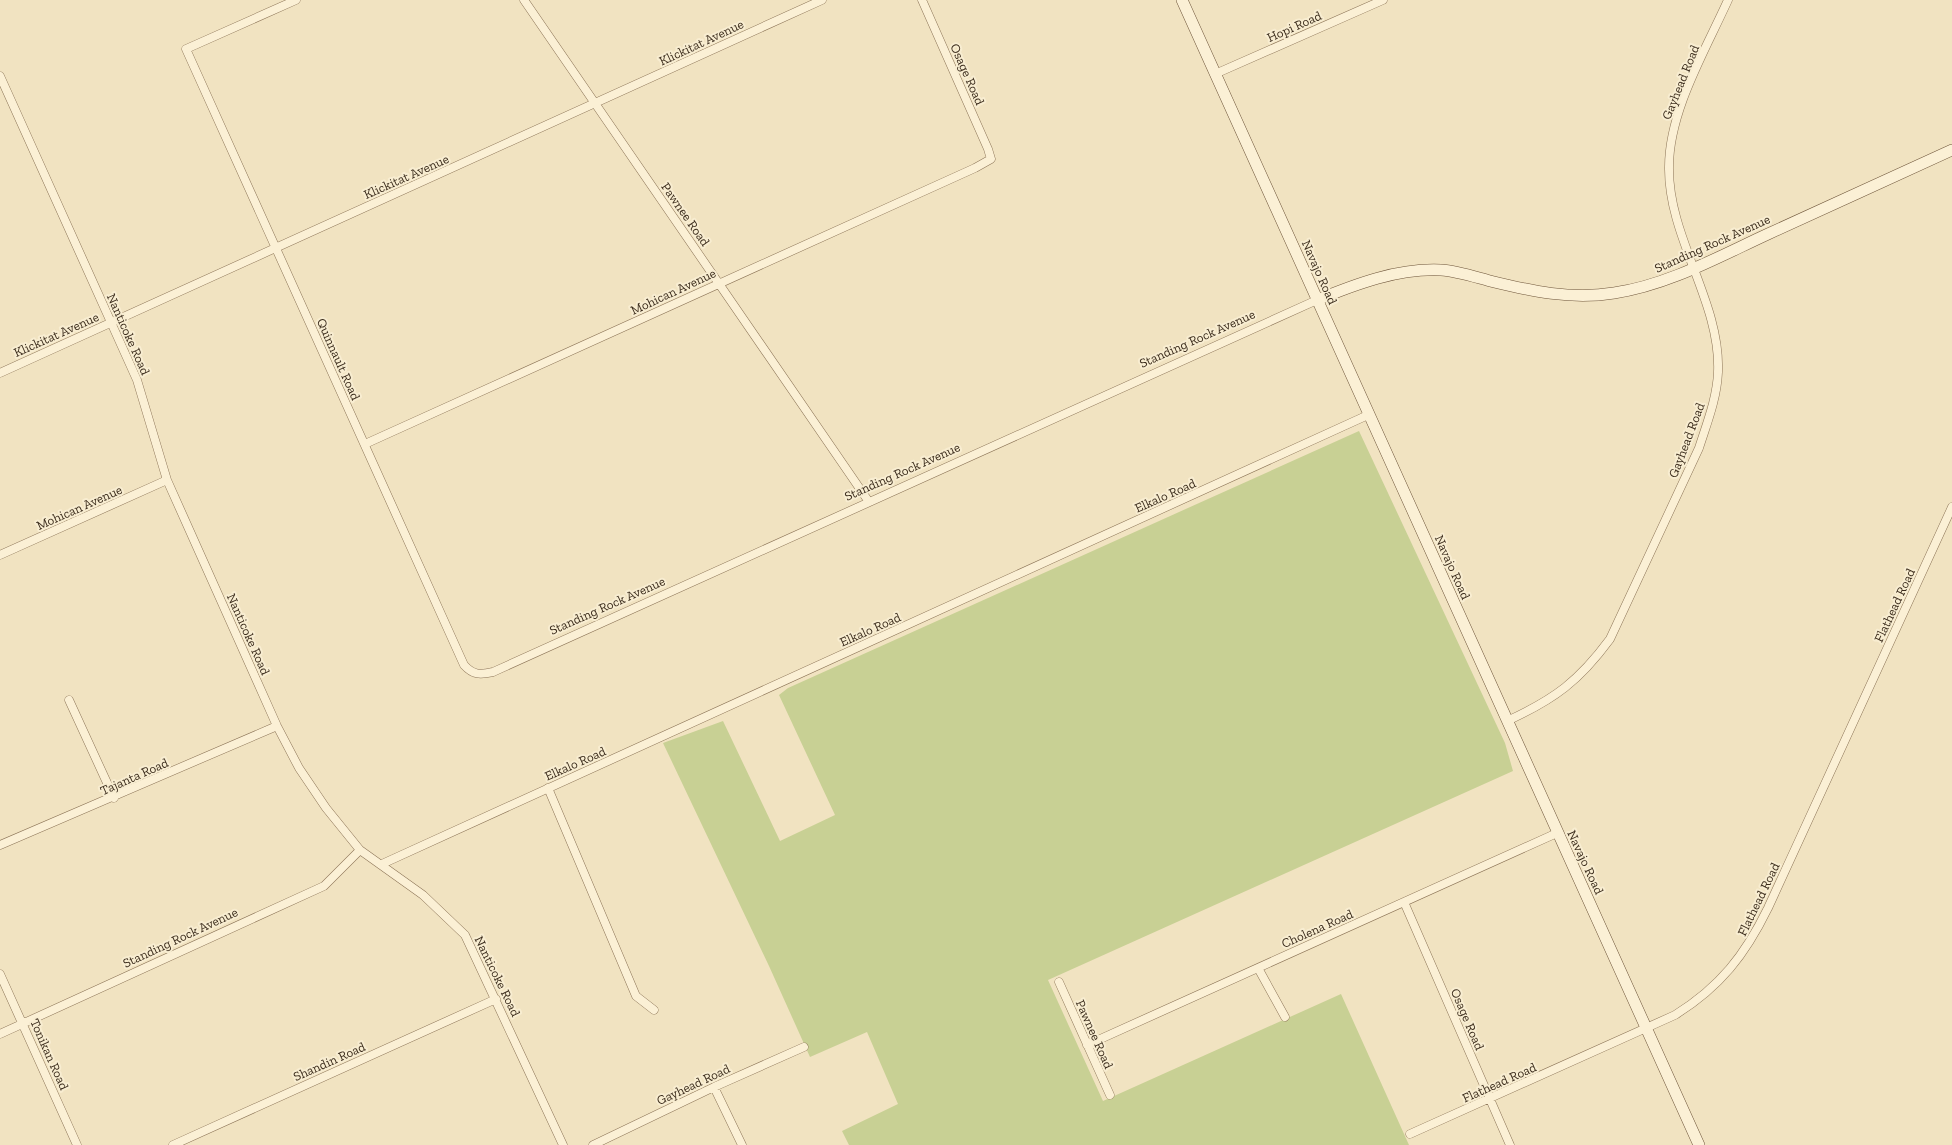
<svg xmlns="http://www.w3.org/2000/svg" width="1952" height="1145" font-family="'Zilla Slab',serif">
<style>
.green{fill:#c8d094}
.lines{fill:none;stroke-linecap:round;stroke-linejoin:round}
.street-casing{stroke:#8c7457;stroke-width:9}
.secondary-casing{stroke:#6e553a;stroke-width:12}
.street{stroke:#fbf0d5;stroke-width:8}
.secondary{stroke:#fbf0d5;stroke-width:11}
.labels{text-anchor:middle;stroke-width:4;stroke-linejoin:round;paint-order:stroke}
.street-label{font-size:13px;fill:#3b2c1c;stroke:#f8edd1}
</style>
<rect width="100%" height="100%" fill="#f1e3c1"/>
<path class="green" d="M1359,431L1505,743L1513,771L1048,980L1103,1101L1341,994L1409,1145H849L842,1131L898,1104L867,1032L810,1057L769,966L663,743L723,721L780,841L835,815L779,695L788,688Z"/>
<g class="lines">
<defs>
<path id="street" d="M296,0L186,49L464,665C473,675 480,675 493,672L1317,300
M524,0L869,502
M1215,74L1383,0
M0,76L137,380L167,480L277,726L299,768L326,808L360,850L423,895L465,935L563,1145
M0,373L822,0
M365,444L975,168L991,159L988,149L922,0
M0,555L167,480
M69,700L114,798
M1507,721C1555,699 1579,681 1610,639L1699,448C1707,423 1717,398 1718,372C1721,302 1668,238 1669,167C1669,111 1705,51 1728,0
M548,788L636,996L654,1010
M0,845L277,726
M382,864L1368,415
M1404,902L1510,1145
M1258,968L1285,1017
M0,974L77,1145
M1059,982L1110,1095
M0,1034L324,886L360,850
M1087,1045L1557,833
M714,1087L742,1145
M1410,1134L1675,1015C1720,987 1745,955 1768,908L1952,507
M173,1145L496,999
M593,1145L714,1087L804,1047"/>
<path id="secondary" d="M1182,0L1699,1145
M1317,300C1356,284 1398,268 1441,270C1457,271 1475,277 1490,281C1531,291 1571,300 1614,293C1668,285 1718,257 1768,234C1829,206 1891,178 1952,150"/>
</defs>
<use href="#street" class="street-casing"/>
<use href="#secondary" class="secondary-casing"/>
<use href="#street" class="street"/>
<use href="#secondary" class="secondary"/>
</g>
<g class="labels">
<g class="street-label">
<text transform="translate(1294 26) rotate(-24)" y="5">Hopi Road</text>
<text transform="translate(701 42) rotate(-25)" y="5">Klickitat Avenue</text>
<text transform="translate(968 74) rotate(66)" y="5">Osage Road</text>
<text transform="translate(1680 82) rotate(-68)" y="5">Gayhead Road</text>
<text transform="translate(406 176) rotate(-24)" y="5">Klickitat Avenue</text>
<text transform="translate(686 214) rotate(55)" y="5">Pawnee Road</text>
<text transform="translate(1712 243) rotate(-24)" y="5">Standing Rock Avenue</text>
<text transform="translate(1320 272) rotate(66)" y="5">Navajo Road</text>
<text transform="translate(673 291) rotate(-25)" y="5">Mohican Avenue</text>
<text transform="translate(56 334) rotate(-24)" y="5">Klickitat Avenue</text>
<text transform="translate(129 334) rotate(66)" y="5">Nanticoke Road</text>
<text transform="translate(1197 338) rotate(-24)" y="5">Standing Rock Avenue</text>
<text transform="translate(339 359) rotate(66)" y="5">Quinnault Road</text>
<text transform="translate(1686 440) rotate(-69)" y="5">Gayhead Road</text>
<text transform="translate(902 471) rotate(-24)" y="5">Standing Rock Avenue</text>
<text transform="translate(1165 495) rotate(-24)" y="5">Elkalo Road</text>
<text transform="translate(79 507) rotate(-24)" y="5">Mohican Avenue</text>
<text transform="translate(1453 567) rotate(66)" y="5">Navajo Road</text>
<text transform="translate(607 605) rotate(-24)" y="5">Standing Rock Avenue</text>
<text transform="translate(1894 605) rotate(-65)" y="5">Flathead Road</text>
<text transform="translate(870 629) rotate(-24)" y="5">Elkalo Road</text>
<text transform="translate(249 634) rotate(66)" y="5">Nanticoke Road</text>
<text transform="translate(575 763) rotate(-24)" y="5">Elkalo Road</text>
<text transform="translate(134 776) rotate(-24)" y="5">Tajanta Road</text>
<text transform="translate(1586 862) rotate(65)" y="5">Navajo Road</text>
<text transform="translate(1758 899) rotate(-64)" y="5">Flathead Road</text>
<text transform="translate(1317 928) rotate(-24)" y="5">Cholena Road</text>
<text transform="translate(180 937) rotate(-25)" y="5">Standing Rock Avenue</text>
<text transform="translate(498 976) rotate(64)" y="5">Nanticoke Road</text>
<text transform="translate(1468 1019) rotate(67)" y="5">Osage Road</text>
<text transform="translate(1095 1034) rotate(66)" y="5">Pawnee Road</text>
<text transform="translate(50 1054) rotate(66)" y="5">Tonikan Road</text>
<text transform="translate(329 1061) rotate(-24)" y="5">Shandin Road</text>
<text transform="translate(1499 1082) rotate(-24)" y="5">Flathead Road</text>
<text transform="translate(693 1084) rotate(-25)" y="5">Gayhead Road</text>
</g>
</g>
</svg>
